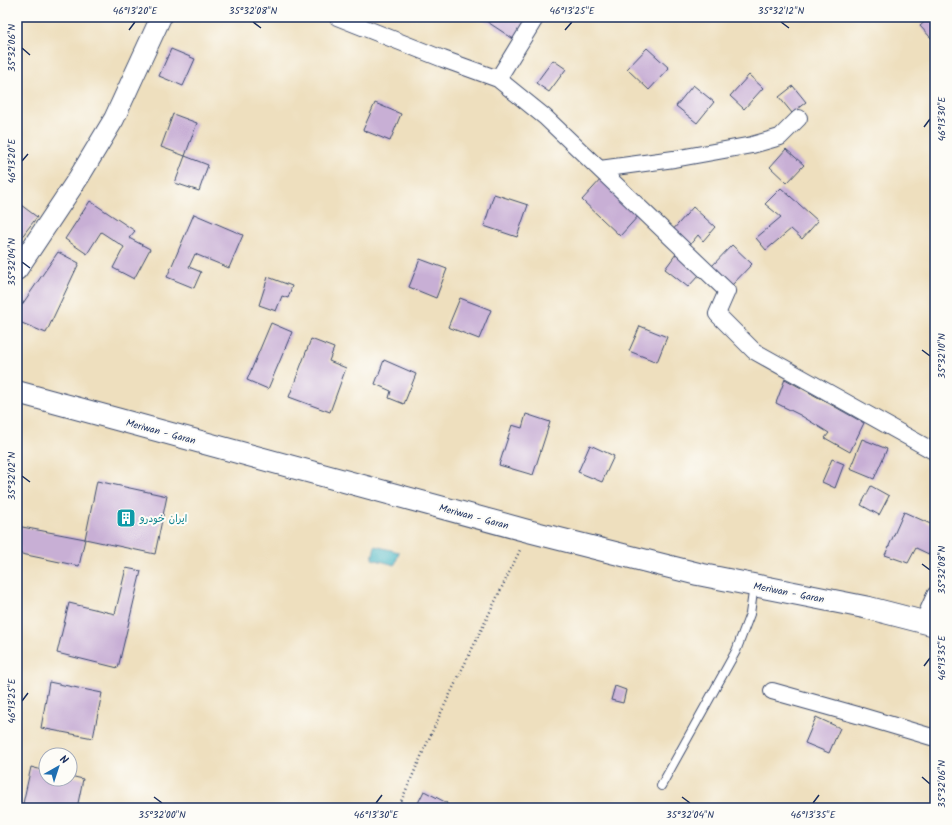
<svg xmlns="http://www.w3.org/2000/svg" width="952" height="825" font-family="Kalam,'Playpen Sans Arabic',sans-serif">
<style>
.water{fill:#48b6c3;stroke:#327290}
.building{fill:#c8afd5}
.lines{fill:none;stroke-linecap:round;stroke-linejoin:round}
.service-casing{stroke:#3b496c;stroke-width:10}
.minor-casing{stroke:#3b496c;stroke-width:18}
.tertiary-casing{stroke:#3b496c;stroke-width:22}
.primary-casing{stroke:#3b496c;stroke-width:24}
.path{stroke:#3b496c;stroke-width:2.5;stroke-dasharray:1 3;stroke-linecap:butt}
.service{stroke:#fff;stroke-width:8}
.minor{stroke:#fff;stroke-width:16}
.tertiary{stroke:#fff;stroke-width:20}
.primary{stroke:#fff;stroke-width:22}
.ticks{fill:none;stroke:#1b2f5e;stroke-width:1.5}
.labels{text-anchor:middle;stroke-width:4;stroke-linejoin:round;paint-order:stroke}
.street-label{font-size:10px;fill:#1b2f5e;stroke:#fdfcf7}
.culture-label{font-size:10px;fill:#0d838f;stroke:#fdfcf7;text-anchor:start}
.neatline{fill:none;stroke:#1b2f5e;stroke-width:1.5}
.ticks-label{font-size:10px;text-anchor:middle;fill:#1b2f5e}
</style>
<rect width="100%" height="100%" fill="#fdfcf7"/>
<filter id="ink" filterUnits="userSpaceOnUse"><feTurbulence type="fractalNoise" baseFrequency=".025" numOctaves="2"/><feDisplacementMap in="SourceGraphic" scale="8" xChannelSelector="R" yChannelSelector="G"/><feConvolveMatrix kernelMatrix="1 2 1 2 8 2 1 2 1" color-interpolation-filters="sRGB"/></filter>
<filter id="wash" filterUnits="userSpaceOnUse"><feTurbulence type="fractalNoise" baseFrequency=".012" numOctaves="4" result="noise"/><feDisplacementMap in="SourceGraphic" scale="16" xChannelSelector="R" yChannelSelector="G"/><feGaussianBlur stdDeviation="0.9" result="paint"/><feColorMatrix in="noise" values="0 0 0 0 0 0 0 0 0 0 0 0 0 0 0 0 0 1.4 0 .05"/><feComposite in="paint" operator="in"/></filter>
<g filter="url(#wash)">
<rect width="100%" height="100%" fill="#eedfbe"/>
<path class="water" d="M375,546L399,552L395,565L372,559Z"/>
<g id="blocks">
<path class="building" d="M480,17H529L515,40Z
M930,17H935V34L931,38L920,26Z
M647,48L669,68L649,90L627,69Z
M171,49L195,59L183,86L159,76Z
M553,60L566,69L549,92L536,83Z
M749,75L763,88L744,109L730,96Z
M693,85L714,102L697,123L676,106Z
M793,86L806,102L792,113L779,97Z
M375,103L401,114L390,141L363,130Z
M173,114L197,123L185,156L161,147Z
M786,149L804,165L787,183L770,167Z
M185,156L208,165L199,191L175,183Z
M602,178L640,214L620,236L582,200Z
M781,188L818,221L802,239L791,229L766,250L756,238L781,217L765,204Z
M494,194L528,205L517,237L484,226Z
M90,201L135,231L129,238L150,249L134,279L113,268L124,247L101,232L87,254L65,239Z
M17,202L37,217L17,243Z
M693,207L715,227L703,241L698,235L688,247L671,232Z
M194,214L243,235L229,268L195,254L189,267L201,272L194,288L167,277Z
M732,245L752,264L731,286L711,267Z
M58,252L79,263L46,333L17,321V312Z
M676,254L700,274L688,287L665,269Z
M420,259L447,269L436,298L409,287Z
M268,277L292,286L288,298L282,296L276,311L259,305Z
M460,298L491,310L479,339L448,327Z
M271,323L292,332L268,389L247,380Z
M640,326L667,337L657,362L629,351Z
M311,339L334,348L329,361L346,368L330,412L289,397Z
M384,360L416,374L404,404L389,398L391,391L375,384Z
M785,379L864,423L850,452L825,438L829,433L800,415L776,403Z
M526,414L550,422L533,475L499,465L512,425L522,428Z
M862,439L887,449L874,479L850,469Z
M590,445L614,456L602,482L578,472Z
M832,459L844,464L835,488L822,482Z
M97,481L167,496L155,554L85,539Z
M871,486L889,496L879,515L861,505Z
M904,512L935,526V557L916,548L908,563L885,555Z
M17,526L85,539L79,566L17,553Z
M126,568L141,571L118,668L57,653L69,603L115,614Z
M49,682L102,693L93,738L41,728Z
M615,686L626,690L623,703L611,700Z
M816,717L840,728L829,753L805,743Z
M31,767L46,771V779H70V776L83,779L77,808H22Z
M424,791L447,803L445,808H428L418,803Z"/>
</g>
</g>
<g filter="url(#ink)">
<use href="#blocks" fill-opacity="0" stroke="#3b496c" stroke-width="1"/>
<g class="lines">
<defs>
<path id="service" d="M661,786L736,651L750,614L754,585"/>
<path id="minor" d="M337,17L443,59L498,79L545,117L727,291L717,314L754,351L935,452
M498,79L536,17
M600,169L674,159L752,145L780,137L799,118
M923,622L935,595
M772,691L861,716L935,738"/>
<path id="tertiary" d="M17,270L79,177L114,119L161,17"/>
<path id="primary" d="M17,392L528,531L698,574L869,608L935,625"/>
</defs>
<use href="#service" class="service-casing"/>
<use href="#minor" class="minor-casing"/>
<use href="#tertiary" class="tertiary-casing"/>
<use href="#primary" class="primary-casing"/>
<path class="path" d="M398,808L437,721L521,548"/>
<use href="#service" class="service"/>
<use href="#minor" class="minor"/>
<use href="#tertiary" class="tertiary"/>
<use href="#primary" class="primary"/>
</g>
</g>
<path class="ticks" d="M253,22L261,28M781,22L789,28M129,30L135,22M565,30L572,22M22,48L30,55M924,127L930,119M22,161L28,154M22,262L30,268M922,350L930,356M22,476L30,482M922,564L930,570M924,666L930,658M22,701L28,693M922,777L930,784M154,797L162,803M682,797L690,803M376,803L382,795M813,803L819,795"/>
<defs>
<symbol id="building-square" viewBox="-11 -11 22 22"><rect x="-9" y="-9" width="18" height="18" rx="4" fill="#0f9aa8" stroke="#fdfcf7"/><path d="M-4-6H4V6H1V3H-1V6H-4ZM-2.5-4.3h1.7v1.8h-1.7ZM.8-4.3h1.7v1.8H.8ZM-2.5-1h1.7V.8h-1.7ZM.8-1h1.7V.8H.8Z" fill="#fff"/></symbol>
</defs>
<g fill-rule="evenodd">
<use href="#building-square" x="115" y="507" width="22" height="22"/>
</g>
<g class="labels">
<g class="street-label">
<text transform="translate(161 431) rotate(15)" y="4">Meriwan - Garan</text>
<text transform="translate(474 516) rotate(15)" y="4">Meriwan - Garan</text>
<text transform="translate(789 592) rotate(11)" y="4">Meriwan - Garan</text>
</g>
<g class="culture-label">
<text x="140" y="522">ایران خودرو</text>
</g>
</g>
<rect width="952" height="825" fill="none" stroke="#fdfcf7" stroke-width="44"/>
<g transform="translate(58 767) rotate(39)"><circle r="19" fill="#fdfcf7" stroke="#a3aaba"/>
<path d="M0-3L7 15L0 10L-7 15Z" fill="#1f6fb2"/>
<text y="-6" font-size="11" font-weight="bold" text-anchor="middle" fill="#1b2f5e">N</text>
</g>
<rect x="22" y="22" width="908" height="781" class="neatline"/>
<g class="ticks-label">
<text x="135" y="14">46°13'20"E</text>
<text x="253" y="14">35°32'08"N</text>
<text x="572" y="14">46°13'25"E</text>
<text x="781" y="14">35°32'12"N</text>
<text transform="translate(11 48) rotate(-90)" y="4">35°32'06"N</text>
<text transform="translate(941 119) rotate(-90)" y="4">46°13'30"E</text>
<text transform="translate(11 161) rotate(-90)" y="4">46°13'20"E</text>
<text transform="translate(11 262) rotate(-90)" y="4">35°32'04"N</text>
<text transform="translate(941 356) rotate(-90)" y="4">35°32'10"N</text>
<text transform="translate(11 476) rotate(-90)" y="4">35°32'02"N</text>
<text transform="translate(941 570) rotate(-90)" y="4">35°32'08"N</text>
<text transform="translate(941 658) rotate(-90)" y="4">46°13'35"E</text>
<text transform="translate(11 701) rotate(-90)" y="4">46°13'25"E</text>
<text transform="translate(941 784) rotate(-90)" y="4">35°32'06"N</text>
<text x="162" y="818">35°32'00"N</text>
<text x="376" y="818">46°13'30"E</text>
<text x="690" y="818">35°32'04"N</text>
<text x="813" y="818">46°13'35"E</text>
</g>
</svg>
